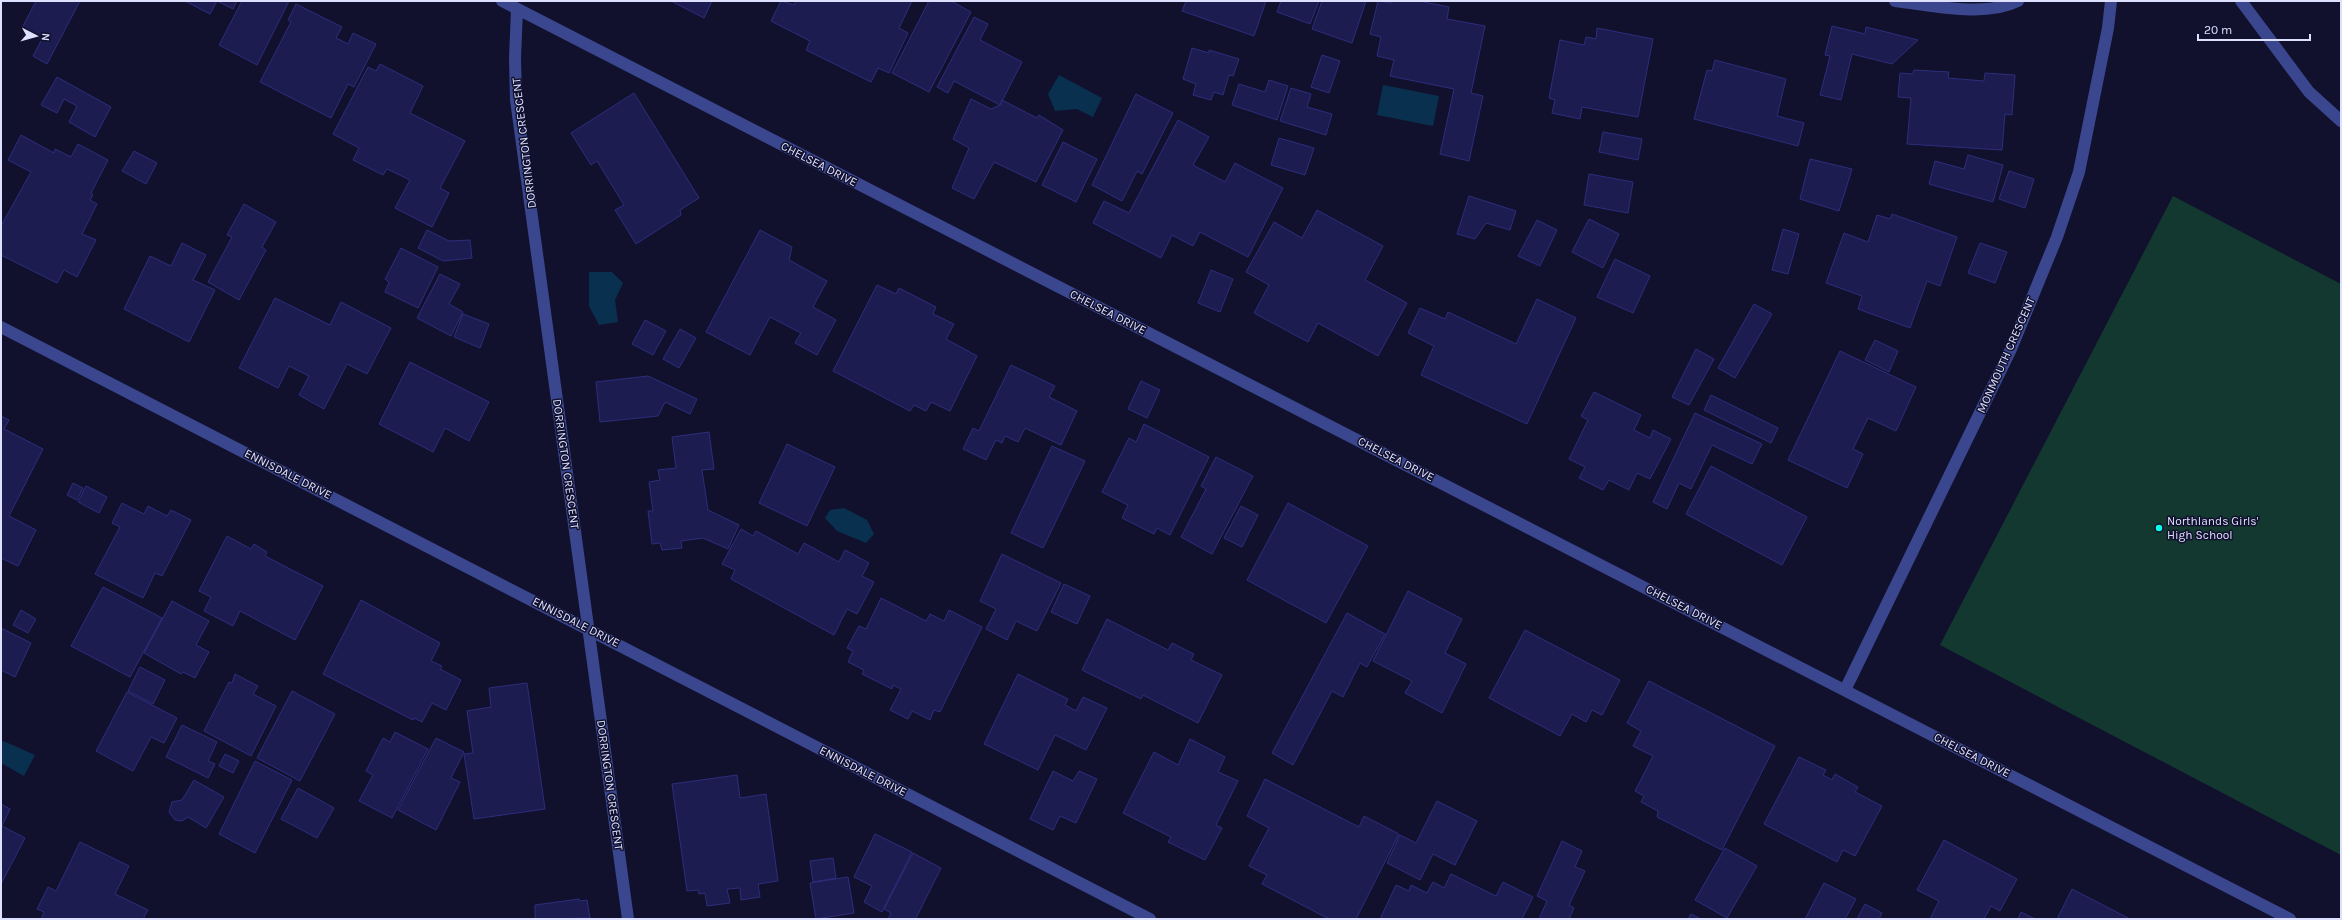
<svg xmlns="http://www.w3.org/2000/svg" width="2342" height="920" font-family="Karla,sans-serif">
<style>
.green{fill:#133830}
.water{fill:#09304f}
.building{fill:#1c1c50;stroke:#2d2d7d}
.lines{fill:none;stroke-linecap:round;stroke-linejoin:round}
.minor{stroke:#3a478f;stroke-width:12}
.poi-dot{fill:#0affe8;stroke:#11112e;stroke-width:1.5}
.labels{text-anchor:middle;stroke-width:3;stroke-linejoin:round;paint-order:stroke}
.street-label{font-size:12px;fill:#dee0ff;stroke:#11112e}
.poi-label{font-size:12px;fill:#dee0ff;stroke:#11112e;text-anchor:start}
</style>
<rect width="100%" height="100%" fill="#11112e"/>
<path class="green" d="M2173,196L2341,284V855L1940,645Z"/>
<path class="water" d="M1059,75L1102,98L1093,117L1077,109L1055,111L1048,94Z
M1383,85L1439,96L1433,126L1377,115Z
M589,272H612L623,283L615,300L618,322L599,325L589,306Z
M844,508L867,520L874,534L866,543L837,531L825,518L830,510Z
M1,740L35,755L24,776L1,763Z"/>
<path class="building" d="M36,1H80L47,64L33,56L42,39L22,28Z
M185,1H237L233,9L217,1L210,14Z
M242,1H289L257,65L219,45Z
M671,1H712L704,18Z
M781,1L794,5L796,1H912L899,28L908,33L889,73L878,68L871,82L806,50L810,41L771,21Z
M929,1H951L971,12L929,92L892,73Z
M1186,1H1266L1254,36L1182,11Z
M1281,1H1319L1310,24L1277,12Z
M1322,1H1366L1352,43L1312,29Z
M1378,1L1392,3V1H1419L1449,7L1447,19L1485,26L1471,93L1483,96L1469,161L1440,154L1454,89L1390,76L1394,60L1377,56L1381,37L1370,34Z
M296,4L342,27L336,38L348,44L353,33L376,44L354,87L348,84L331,118L260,82L291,22L288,20Z
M974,17L988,24L980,40L1022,62L1000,105L954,81L948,93L937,87Z
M1832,26L1865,34L1866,27L1918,40L1892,64L1852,54L1841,100L1820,95L1830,56L1825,55Z
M1597,28L1653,39L1638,117L1582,107L1580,119L1552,113L1555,100L1549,98L1560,40L1584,45L1586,37L1596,39Z
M1192,48L1209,53V50L1239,59L1233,76L1229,75L1223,95L1214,92L1211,100L1193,95L1196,84L1183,79Z
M1322,55L1340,61L1329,93L1311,87Z
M1715,60L1786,79L1777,116L1804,123L1798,146L1694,119L1707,70L1712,71Z
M380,64L423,86L410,113L465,141L440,188L449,193L432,227L395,208L410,180L387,169L383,175L353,160L359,148L333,134L368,67L376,71Z
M1914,70L1949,72L1948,78L1984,81L1985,73L2015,75L2012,115L2005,114L2002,150L1907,144L1911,98L1898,97L1900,73L1913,74Z
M57,77L111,107L95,137L69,122L77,106L64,99L57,113L41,105Z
M1269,80L1288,86L1277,120L1232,105L1239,84L1265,92Z
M1291,88L1311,94L1307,107L1332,114L1326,135L1280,121Z
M634,93L699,198L680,210L681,215L636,244L615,210L624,205L597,161L591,165L571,133Z
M1136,94L1173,113L1142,174L1137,171L1122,201L1092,185Z
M971,99L991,109L1000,105L1002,100L1037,118L1039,115L1063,130L1036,182L994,162L974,199L952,188L969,148L953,139Z
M1178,120L1209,137L1193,165L1225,182L1235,163L1283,188L1248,257L1200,232L1193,246L1172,235L1161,258L1093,223L1104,201L1129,213Z
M1603,132L1642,139L1638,160L1599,152Z
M21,135L54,153L55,149L71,157L78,144L108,160L91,193L93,195L90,200L97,204L82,234L96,240L77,277L64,270L57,283L1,255V226L31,172L8,160Z
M1279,138L1314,148L1305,175L1271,165Z
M1063,142L1097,159L1076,202L1042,185Z
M134,151L157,163L146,184L122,171Z
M1968,155L2003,165L1993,202L1929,184L1935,161L1964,169Z
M1810,159L1852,169L1839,211L1800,199Z
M2009,171L2034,179L2025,208L1999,199Z
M1589,174L1633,182L1628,213L1584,205Z
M1469,196L1516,211L1510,230L1486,223L1475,239L1457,234Z
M244,204L276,222L262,247L266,250L239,300L208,282L232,237L227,235Z
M1317,210L1383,246L1365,280L1407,303L1378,356L1318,323L1308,342L1254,313L1269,285L1246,272L1274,222L1302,238Z
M1892,214L1957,237L1940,286L1927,281L1910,328L1858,309L1862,296L1826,283L1844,233L1868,242L1877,215L1890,219Z
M1589,219L1619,234L1603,268L1572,252Z
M1537,220L1557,230L1540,266L1518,256Z
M1783,229L1799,234L1788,274L1772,270Z
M427,230L449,241L470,240L472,258L443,261L418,248Z
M760,230L792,247L789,260L827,281L813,307L836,320L817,355L795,343L801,333L770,317L750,355L706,332Z
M182,243L206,255L193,280L215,290L189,342L124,309L150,256L171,266Z
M1980,243L2007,252L1995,283L1968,273Z
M401,248L438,267L418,308L385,292L389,282L385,279Z
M1615,259L1650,276L1633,313L1597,297Z
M1211,270L1233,279L1220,312L1198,303Z
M440,274L460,284L449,304L463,312L451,336L417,318Z
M877,285L896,294L899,288L936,307L933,314L954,324L946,339L977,356L950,411L931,402L926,411L914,405L910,411L833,371Z
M275,298L330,325L341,302L391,328L367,374L347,364L324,409L299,395L309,376L289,366L278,388L239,368Z
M1537,299L1576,318L1527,424L1421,375L1434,346L1408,333L1420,308L1445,319L1448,312L1516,344Z
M1754,304L1772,314L1735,378L1718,368Z
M463,314L489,324L480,348L454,337Z
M645,320L666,331L653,355L632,344Z
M680,329L696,338L679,368L663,359Z
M1875,340L1898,351L1889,372L1865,360Z
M1696,349L1714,359L1689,405L1672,397Z
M1840,351L1916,387L1896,431L1868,418L1853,449L1863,454L1847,488L1788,460Z
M410,362L489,402L469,441L445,428L433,452L379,424Z
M1011,365L1055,386L1049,397L1077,411L1061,445L1025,428L1018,442L1005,436L1002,443L996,440L986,460L963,449L973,428L979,431Z
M648,376L697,399L690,414L665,402L658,416L600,422L596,382Z
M1141,381L1160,390L1147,418L1128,409Z
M1594,392L1641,415L1634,430L1650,438L1653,430L1671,439L1650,479L1637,473L1629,490L1609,480L1603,490L1579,478L1585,467L1569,459L1588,420L1581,416Z
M1711,395L1778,428L1771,443L1704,410Z
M1695,413L1762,444L1752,464L1712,445L1691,489L1679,483L1667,509L1653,502Z
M1,416L9,420L4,429L43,449L9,516L36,530L18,566L1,558Z
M1144,424L1209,457L1170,535L1157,528L1154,534L1122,518L1128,505L1102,492L1129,438L1136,442Z
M709,432L714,469L702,470L708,510L739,525L728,549L703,538L681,541L682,548L662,550L660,543L652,544L648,511H653L649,482L660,480L658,470L676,468L672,437Z
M787,444L835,467L807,526L759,503Z
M1052,446L1085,461L1043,548L1011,533Z
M1216,457L1253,476L1212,554L1181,537L1206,489L1201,486Z
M1711,466L1807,517L1782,565L1686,514Z
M73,483L83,488L77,500L67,495Z
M86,486L107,497L99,513L78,502Z
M122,503L144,514L148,506L167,516L171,510L191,520L162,576L155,573L143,598L95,574L120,527L112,523Z
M1288,503L1368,546L1326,623L1247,580Z
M1241,506L1258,515L1242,547L1224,538Z
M741,529L753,536L756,531L798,554L804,543L839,562L845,550L869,563L862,576L874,582L857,614L847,609L834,635L731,579L735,570L722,564Z
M227,536L251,549L254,544L267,552L265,556L323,586L295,640L240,611L233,626L204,611L211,597L199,591Z
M1002,554L1061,583L1037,631L1016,621L1007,640L986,629L996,609L980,601Z
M1064,584L1090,596L1077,624L1051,612Z
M103,587L162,618L130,677L71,646Z
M1408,591L1462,619L1445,653L1466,664L1442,713L1405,693L1412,681L1373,661Z
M881,598L926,621L930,614L944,621L949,610L982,627L940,712L934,710L930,720L912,711L908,719L890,710L901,689L893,685L892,689L862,674L864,670L848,662L853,651L847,648L859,626L866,629Z
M361,600L440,643L431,661L442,666L440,669L461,680L446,710L432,703L422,722L414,718L413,720L323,674Z
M172,601L209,621L196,645L209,652L195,678L183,672L181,674L144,653Z
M21,610L36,619L28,633L13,625Z
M1347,613L1385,634L1367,667L1360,663L1343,697L1332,691L1293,765L1272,753Z
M1107,619L1168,650L1172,643L1194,654L1191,660L1222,675L1198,723L1143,695L1141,699L1082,670Z
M1,628L31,643L15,677L1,670Z
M1525,630L1620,680L1602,715L1592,710L1586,722L1572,714L1560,736L1489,698Z
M140,667L165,680L153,704L128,691Z
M235,674L258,686L253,694L276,706L251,756L204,731L229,682L232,683Z
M1018,674L1068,699L1065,705L1076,711L1083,697L1107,708L1086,750L1055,735L1038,770L984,744Z
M1649,681L1775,746L1722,850L1657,817L1658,811L1641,802L1644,796L1635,791L1653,756L1633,746L1641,731L1627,723Z
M527,683L545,809L474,819L464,754L473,753L467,711L491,707L489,688Z
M292,691L335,714L300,781L257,758Z
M127,692L177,718L164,743L151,737L133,771L96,751Z
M182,725L217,742L208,761L215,764L208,778L166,757Z
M395,732L428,749L392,818L359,801L373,775L366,771L383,738L390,742Z
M436,738L464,752L451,778L460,782L436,830L398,810Z
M1190,739L1225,757L1218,772L1238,781L1216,825L1222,828L1205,860L1168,842L1171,837L1123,813L1154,752L1178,765Z
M225,754L239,761L233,773L219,766Z
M1799,757L1826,770L1823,775L1832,780L1835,774L1858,787L1855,792L1882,806L1855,856L1843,850L1837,862L1764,824Z
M255,761L292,780L255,853L219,834Z
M1053,771L1073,781L1079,771L1097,779L1076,823L1060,816L1053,830L1030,819Z
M737,775L740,798L766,794L778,881L758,884L760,897L741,900L740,888L727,889L730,903L707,906L705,893L699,894L698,890L687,891L672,784Z
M1265,779L1359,827L1364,816L1399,834L1356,919H1329L1262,884L1267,875L1249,866L1269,828L1247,816Z
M194,780L224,797L206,828L188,817L182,821L175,820L169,812L172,802L182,800Z
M298,788L334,808L317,838L281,819Z
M1437,801L1477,821L1455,865L1433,854L1420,880L1387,863L1400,835L1416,843Z
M1,804L10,809L2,826L25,838L1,884Z
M875,834L912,852L882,912L864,902L872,886L854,877Z
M1944,840L2017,879L2000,911L1991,906L1984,919H1930L1939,901L1917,890Z
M1562,841L1582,851L1575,867L1585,871L1569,905L1574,908L1569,919H1539L1547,901L1537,896Z
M80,842L129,866L115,894L148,910L143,919H41L44,912L37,909L48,887L56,891Z
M1725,848L1757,866L1727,918L1695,900Z
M913,853L941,868L916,918L919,919H888L891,913L884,909Z
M833,858L836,878L813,882L810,861Z
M1451,874L1496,896L1503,882L1533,897L1522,919H1380L1396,885L1409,891L1411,885L1427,893L1433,882L1444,888Z
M848,877L854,913L816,919L810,883Z
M1824,883L1856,899L1845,919H1805Z
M2072,889L2130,919H2057Z
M579,899L580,901L587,900L590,918L535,919V905Z
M1865,904L1882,913L1879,919H1857Z
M2021,912L2035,919H2018Z
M1691,914L1701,919H1688Z"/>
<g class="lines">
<path class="minor" d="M502,1L2290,919
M1895,1C1931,5 1984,18 2018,1
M2241,1L2309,92L2341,121
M517,9L515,58L516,100L628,919
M1,327L1150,919
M1845,690L2011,349L2057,237L2079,172L2108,28L2111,1"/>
</g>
<circle class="poi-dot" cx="2159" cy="528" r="4"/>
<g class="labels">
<g class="street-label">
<text transform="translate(524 143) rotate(-97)" y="4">DORRINGTON CRESCENT</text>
<text transform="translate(819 164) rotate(27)" y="4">CHELSEA DRIVE</text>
<text transform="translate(1108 312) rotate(27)" y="4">CHELSEA DRIVE</text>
<text transform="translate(2006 355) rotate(-66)" y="4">MONMOUTH CRESCENT</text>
<text transform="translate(1396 459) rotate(27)" y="4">CHELSEA DRIVE</text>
<text transform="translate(566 464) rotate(82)" y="4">DORRINGTON CRESCENT</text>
<text transform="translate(288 474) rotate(27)" y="4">ENNISDALE DRIVE</text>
<text transform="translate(1684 607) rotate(27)" y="4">CHELSEA DRIVE</text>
<text transform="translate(576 622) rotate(27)" y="4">ENNISDALE DRIVE</text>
<text transform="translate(1972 755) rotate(27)" y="4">CHELSEA DRIVE</text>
<text transform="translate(863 771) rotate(27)" y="4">ENNISDALE DRIVE</text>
<text transform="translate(610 785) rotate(82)" y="4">DORRINGTON CRESCENT</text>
</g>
<g class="poi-label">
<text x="2167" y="525">Northlands Girls'<tspan x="2167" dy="14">High School</tspan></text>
</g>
</g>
<rect width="2342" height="920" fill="none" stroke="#dee0ff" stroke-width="4"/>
<g transform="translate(36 36) rotate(96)" stroke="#11112e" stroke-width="3" paint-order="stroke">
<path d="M0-3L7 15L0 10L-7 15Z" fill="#dee0ff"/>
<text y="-6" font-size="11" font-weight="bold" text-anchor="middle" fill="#dee0ff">N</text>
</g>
<path d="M2198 34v6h112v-6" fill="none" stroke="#dee0ff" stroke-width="2"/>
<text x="2204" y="34" font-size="12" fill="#dee0ff" stroke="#11112e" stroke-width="3" paint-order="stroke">20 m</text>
</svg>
